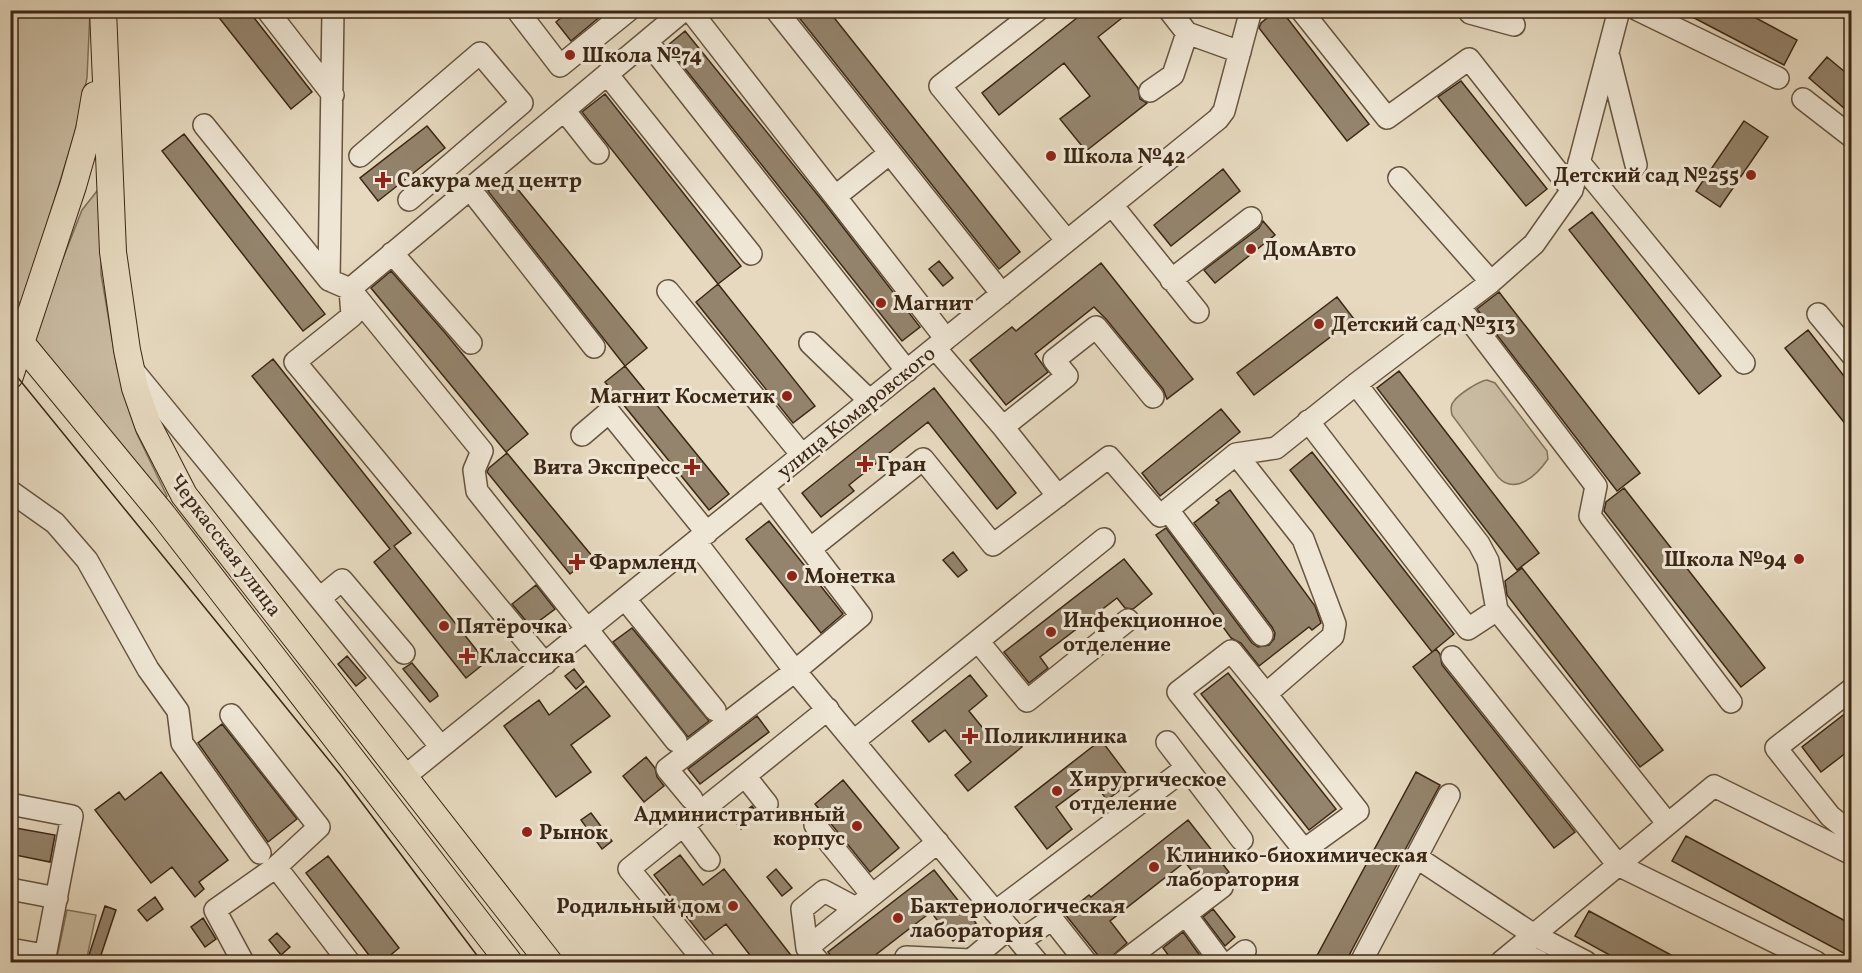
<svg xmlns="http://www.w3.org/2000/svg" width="1862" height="973" font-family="Vollkorn,serif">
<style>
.green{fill:#c9bba2;stroke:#82715c;stroke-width:1.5}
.building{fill:#94846d;stroke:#3b2715;stroke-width:1.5}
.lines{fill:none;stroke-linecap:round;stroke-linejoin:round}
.minor-casing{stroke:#665440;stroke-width:24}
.major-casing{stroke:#3b2715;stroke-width:28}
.minor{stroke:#efe6d5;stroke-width:21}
.major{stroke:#e6d9bf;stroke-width:26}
.tram{stroke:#3b2715;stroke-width:1.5}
.poi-dot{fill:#8f2418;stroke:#efe6d5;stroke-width:2}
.labels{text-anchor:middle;stroke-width:6;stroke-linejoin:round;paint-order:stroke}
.poi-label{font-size:21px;font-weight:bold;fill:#3b2715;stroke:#efe6d5;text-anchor:start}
.street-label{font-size:21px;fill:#3b2715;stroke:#efe6d5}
</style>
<rect width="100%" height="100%" fill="#e6d9bf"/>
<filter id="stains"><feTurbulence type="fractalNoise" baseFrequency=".00333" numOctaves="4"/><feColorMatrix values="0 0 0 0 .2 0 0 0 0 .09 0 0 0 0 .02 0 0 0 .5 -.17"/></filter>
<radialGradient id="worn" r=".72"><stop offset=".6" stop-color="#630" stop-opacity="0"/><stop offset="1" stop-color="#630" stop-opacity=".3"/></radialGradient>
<path class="green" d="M10,11H90L87,78L75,132L22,307L10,289Z
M101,186V274L117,368L137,434L167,496L164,499L31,340L82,210Z
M1487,380L1495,383L1547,451L1548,459C1537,475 1515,496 1498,477L1452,415C1451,410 1450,405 1454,401C1459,394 1479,381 1487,380Z
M67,910L96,915L86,962L57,957Z"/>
<path class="building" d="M213,10H248L312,92L291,109Z
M570,10H608L571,41L556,22Z
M793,10H828L1020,252L999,269Z
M1087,10H1132L1098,37L1138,88L1140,99L1147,103L1086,151L1060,119L1090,96L1064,63L999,115L982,93Z
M1277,10H1281L1369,124L1347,141L1259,28L1261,23Z
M1679,10H1741L1797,40L1784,65Z
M685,31L825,204L920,327L902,341L667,46Z
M1827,57L1851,77V114L1809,78Z
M1461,81L1547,189L1526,206L1438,97Z
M605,94L741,266L718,284L582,112Z
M1744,121L1768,137L1720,207L1696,191Z
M427,126L445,148L378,201L360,178Z
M184,134L325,314L303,331L162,151Z
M1223,169L1240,191L1171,246L1154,225Z
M507,176L647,348L625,366L488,191Z
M1592,212L1721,376L1699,394L1569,230Z
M1263,221L1275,235L1215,283L1204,270L1259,228Z
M939,261L953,278L943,286L929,269Z
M1101,263L1193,379L1167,399L1163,389L1106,319L1094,307L1035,354L1048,372L1006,405L970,360L1012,327L1016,331Z
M391,271L446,334L528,434L506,452L371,288Z
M718,284L815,406L793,423L696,302Z
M1499,292L1640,473L1617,491L1477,309Z
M1337,297L1354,319L1254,395L1237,373Z
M1808,330L1851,385V431L1785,348Z
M273,359L411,533L394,546L486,662L466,678L374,562L390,549L252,376Z
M625,366L729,494L709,510L605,382Z
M1399,371L1539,553L1517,570L1377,388Z
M934,388L1016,493L997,509L928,422L849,485L854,491L821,517L802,493Z
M1221,409L1240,432L1160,496L1142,473Z
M1312,452L1454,634L1432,652L1290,470Z
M507,453L592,556L570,574L487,472L489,468Z
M1624,488L1765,668L1741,687L1604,511L1606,502Z
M1230,490L1315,606L1321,623L1312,630L1309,627L1259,666L1241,643L1231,638L1156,535L1166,528L1252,643L1258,647L1269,645L1274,639L1275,633L1272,627L1194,523L1219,503L1216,500Z
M769,521L843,614L821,633L746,539Z
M953,552L967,570L958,577L943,560Z
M1124,559L1152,594L1133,609L1125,608L1117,598L1040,657L1048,668L1029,683L1004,652Z
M1522,568L1663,750L1640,767L1507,595L1505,581Z
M536,585L555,609L531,627L512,604Z
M632,628L709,721L688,737L613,642Z
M1436,649L1440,654L1442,665L1575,832L1554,848L1413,667Z
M347,656L366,678L356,686L338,664Z
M412,663L437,693L438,696L430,702L403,669Z
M574,669L584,682L576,689L565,676Z
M1228,673L1336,809L1309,830L1201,694Z
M970,675L987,696L969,711L994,742L1009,731L1022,747L968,791L955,775L971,762L945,730L929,742L912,721Z
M586,686L610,716L571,745L591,772L556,797L504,726L539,700L549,715Z
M1851,709V749L1821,772L1802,747Z
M757,716L769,732L700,784L688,769Z
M222,724L297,819L268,842L198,743Z
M1101,740L1132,781L1107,800L1092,780L1056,807L1072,829L1047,849L1015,807Z
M646,757L655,768L657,777L664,786L644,802L623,776Z
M161,772L228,860L199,882L204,889L195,897L172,867L151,883L95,810L119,792L125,800Z
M1416,772L1440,785L1392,874L1345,963H1313Z
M843,780L899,848L870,872L815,804Z
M752,806L759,815L741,829L734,820Z
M591,813L612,841L602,849L581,820Z
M1188,820L1229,872L1225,875L1215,877L1203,885L1185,862L1110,921L1127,943L1104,963L1065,914L1089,895L1091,897Z
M10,827L55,835L50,862L10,854Z
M1686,836L1851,924V957L1672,861Z
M680,855L703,885L724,869L797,963H756L726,924L705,940L654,875Z
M328,856L399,948L381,963H375L306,873Z
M776,869L792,888L782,896L767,877Z
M934,870L976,923L953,941L931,912L865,963H836L828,952Z
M155,897L163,909L147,921L138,910Z
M105,906L116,910L99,961L88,958Z
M1213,909L1235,937L1225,946L1203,917Z
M1589,911L1686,963H1624L1575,936Z
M203,918L216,939L205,947L191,927Z
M1183,932L1201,957L1194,963H1174L1163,948Z
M277,933L290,947L281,955L269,940Z"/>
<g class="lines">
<defs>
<path id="minor" d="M267,10L333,95
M517,10L560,66L629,10
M690,10L946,339
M776,10L1002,294
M1038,10L940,86L1067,241
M1169,10L1187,33L1240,52
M1301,10L1387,118L1469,59L1572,190
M1470,10V13L1514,25
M1638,10L1778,78
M647,41L907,371
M1609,57L1636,165
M607,74L751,254
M1150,91L1173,75L1187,33
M1803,99L1852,137
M564,110L598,153
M204,125L329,280L350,289L482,451L474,470L477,491L676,741
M360,156L480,53L522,103L409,200
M1579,162L1744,363
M1399,178L1491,282
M470,189L594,347
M836,196L890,153
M1112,205L1198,312
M392,253L471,343
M329,280L333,10
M1171,280L1251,218
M668,291L802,455
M1459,306L1596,486L1590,516L1731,702
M1818,314L1852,355
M810,343L870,401
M935,348L1003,427L1058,496
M132,369L441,747
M1356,384L1479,544L1488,561L1497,610L1668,824
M1308,421L1468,629L1497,610
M1003,427L1067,376L1054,360L1096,327L1153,397
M582,435L609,412L707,533
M1236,454L1303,539L1335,624L1333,636L1266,694L1231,651L1178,692L1304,850L1358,811L1266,694
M10,491L55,523L87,560L148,669L178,711L182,743L260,853
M1168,510L1262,635
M696,542L795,671L1037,962
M810,549L923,459L993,545L1109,457L1160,516L1236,454L1276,448L1356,384L1491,282L1534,244L1572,190L1619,10
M320,598L342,580L404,653
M625,599L715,710
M978,641L1027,701L1128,620
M1452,657L1618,865L1816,962
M545,664L295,362L352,316L350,289L684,10
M1852,689L1776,748L1830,816L1852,834
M231,715L319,827L276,867L215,910L243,962
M854,741L1104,539
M1167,742L1242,840
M745,776L767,804
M404,777L1218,119L1224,111L1251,10
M692,799L667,769L795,671L861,616L763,487
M10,804L72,816L44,962
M683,825L709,860
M815,825L872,895
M1416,857L1534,935L1586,962
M276,867L349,962
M10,889L57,898
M995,912L1186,768
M1186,915L1221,962
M1020,941L1052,919L1086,962
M807,948L802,909L824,891L856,908
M10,949L44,955
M1516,950L1540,962
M906,957L971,960L1009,928
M705,962L629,869L828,709
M819,962L807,948L938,842
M1123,962L1222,887
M1231,962L1245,951
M1361,962L1449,795
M1501,962L1714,786L1852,854"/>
<path id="major" d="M103,10L113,252L127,350L135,388L148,425L184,495L549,962
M10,320L22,344L163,515L509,962
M10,376L73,186L89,130L95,95"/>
</defs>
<use href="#minor" class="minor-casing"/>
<use href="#major" class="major-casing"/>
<use href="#minor" class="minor"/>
<use href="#major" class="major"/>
<path class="tram" d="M10,368L341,775L482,962"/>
</g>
<g class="poi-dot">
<circle cx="570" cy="55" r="6"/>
<circle cx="1051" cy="156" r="6"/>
<circle cx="1751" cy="175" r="6"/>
<path d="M380 171h6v6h6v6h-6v6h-6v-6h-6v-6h6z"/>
<circle cx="1251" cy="249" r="6"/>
<circle cx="881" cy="303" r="6"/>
<circle cx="1319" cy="324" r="6"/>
<circle cx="787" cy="396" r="6"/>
<path d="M862 455h6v6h6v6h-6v6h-6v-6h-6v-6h6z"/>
<path d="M689 458h6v6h6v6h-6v6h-6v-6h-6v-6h6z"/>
<circle cx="1799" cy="559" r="6"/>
<path d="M574 553h6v6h6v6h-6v6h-6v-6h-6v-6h6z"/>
<circle cx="792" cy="576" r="6"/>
<circle cx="444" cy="626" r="6"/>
<circle cx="1051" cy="632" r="6"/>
<path d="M464 647h6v6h6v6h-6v6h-6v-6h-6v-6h6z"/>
<path d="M967 727h6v6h6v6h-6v6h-6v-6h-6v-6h6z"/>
<circle cx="1057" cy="791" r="6"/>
<circle cx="857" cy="826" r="6"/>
<circle cx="527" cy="832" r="6"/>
<circle cx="1154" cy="867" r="6"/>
<circle cx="733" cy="906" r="6"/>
<circle cx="898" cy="918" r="6"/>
</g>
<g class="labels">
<g class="poi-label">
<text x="582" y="62">Школа №74</text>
<text x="1063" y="163">Школа №42</text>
<text x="1739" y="182" text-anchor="end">Детский сад №255</text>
<text x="397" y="187">Сакура мед центр</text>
<text x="1263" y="256">ДомАвто</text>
<text x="893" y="310">Магнит</text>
<text x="1331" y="331">Детский сад №313</text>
<text x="775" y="403" text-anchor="end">Магнит Косметик</text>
<text x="877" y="471">Гран</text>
<text x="680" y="474" text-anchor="end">Вита Экспресс</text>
<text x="1787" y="566" text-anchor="end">Школа №94</text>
<text x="589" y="569">Фармленд</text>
<text x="804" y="583">Монетка</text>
<text x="1063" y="627">Инфекционное<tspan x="1063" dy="24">отделение</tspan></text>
<text x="456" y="633">Пятёрочка</text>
<text x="479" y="663">Классика</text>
<text x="984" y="743">Поликлиника</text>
<text x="1069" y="786">Хирургическое<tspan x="1069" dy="24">отделение</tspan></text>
<text x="845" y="821" text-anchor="end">Административный<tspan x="845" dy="24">корпус</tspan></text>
<text x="539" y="839">Рынок</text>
<text x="1166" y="862">Клинико-биохимическая<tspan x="1166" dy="24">лаборатория</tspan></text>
<text x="721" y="913" text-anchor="end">Родильный дом</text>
<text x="910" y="913">Бактериологическая<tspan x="910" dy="24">лаборатория</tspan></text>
</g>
<g class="street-label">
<text transform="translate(856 412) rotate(-39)" y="7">улица Комаровского</text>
<text transform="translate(226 545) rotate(53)" y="7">Черкасская улица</text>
</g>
</g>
<rect width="1862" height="973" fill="none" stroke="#e6d9bf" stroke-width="36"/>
<rect x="12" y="12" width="1838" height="949" fill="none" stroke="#3b2715" stroke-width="3"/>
<rect x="18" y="18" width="1826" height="937" fill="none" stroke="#3b2715" stroke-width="1.5"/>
<rect width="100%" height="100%" filter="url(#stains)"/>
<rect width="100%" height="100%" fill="url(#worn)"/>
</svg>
